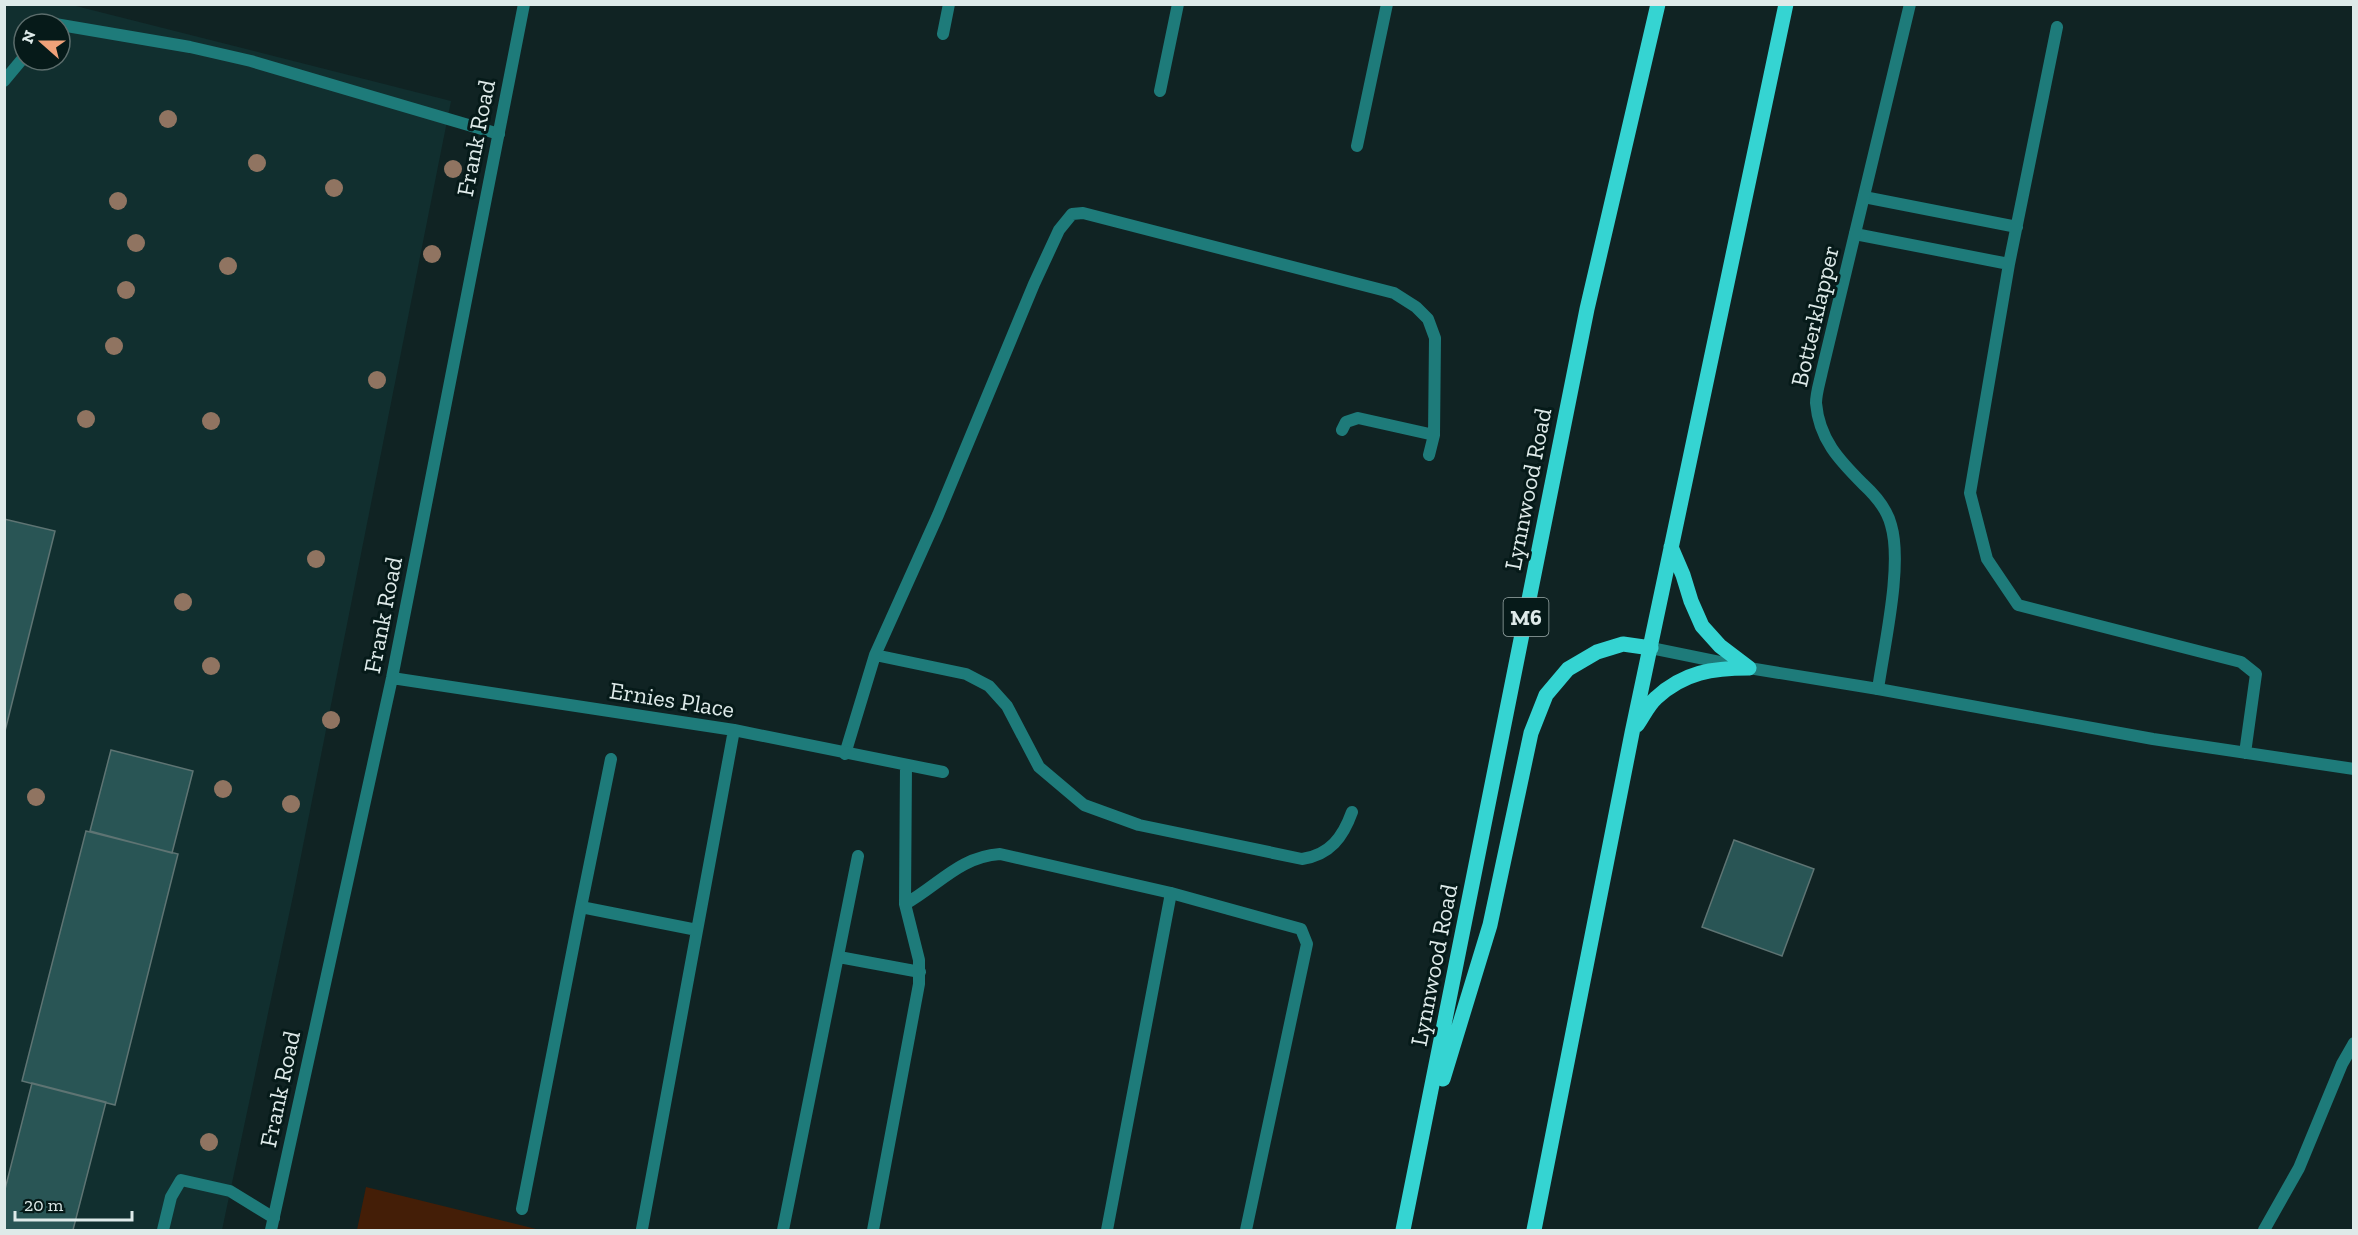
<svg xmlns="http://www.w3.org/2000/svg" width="2358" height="1235" font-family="'Zilla Slab',serif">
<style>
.built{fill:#112f2f;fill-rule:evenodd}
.green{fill:#441e07}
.building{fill:#295555;stroke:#5e7473;stroke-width:1.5}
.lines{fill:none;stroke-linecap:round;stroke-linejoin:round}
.service{stroke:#1e7b7a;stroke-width:12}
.minor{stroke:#1e7b7a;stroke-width:12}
.primary{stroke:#35d4d2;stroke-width:15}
.tree{fill:#907461}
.labels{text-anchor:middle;stroke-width:6;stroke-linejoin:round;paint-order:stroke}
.shield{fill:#061a19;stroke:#9dacab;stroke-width:1.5}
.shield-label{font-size:22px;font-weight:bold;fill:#deeae9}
.street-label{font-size:24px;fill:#deeae9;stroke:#061a19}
</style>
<rect width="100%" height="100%" fill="#102323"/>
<path class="built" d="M5,5H72L451,101L294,891L222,1230H5ZM24,24H60V60H24Z"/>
<path class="green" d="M366,1187L540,1230H357Z"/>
<path class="building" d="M4,519L55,531L4,735Z
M111,750L193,771L172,853L90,831Z
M86,831L178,854L115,1105L22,1081Z
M1734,840L1814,869L1782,956L1702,927Z
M32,1083L106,1102L73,1230H4V1193Z"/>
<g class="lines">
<path class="service" d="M55,24L190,47L251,61L499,134
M2057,27L2009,264L1970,493L1987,559L2018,605L2241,662L2256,674L2245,753
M4,81L24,57
M1864,197L2017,227
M1855,234L2009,264
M1342,430L1346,422L1358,418L1434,435
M1878,689L2153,739L2354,769
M845,754L875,655
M1352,812C1343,837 1330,855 1302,859L1139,825L1084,805L1039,767L1007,706L989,686L966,674L875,655L938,515L1034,284L1059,230L1072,214L1083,213L1394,293L1416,307L1428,319L1435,338L1434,435L1429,455
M163,1230L171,1197L181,1180L230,1191L274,1218
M2264,1230L2299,1168L2342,1064L2354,1043"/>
<path class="minor" d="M943,34L949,4
M1160,91L1178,4
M1357,146L1387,4
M1651,648L1749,668L1878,689C1884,646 1903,565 1891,525C1887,509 1875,495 1863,484C1839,460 1819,439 1816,403C1816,393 1820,381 1822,371L1910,4
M392,678L734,730L943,772
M611,759L581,907L697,930
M905,904C939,885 959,857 1000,854L1171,893L1301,929L1307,944L1246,1230
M839,957L920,972
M522,1209L581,907
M642,1229L734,730
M271,1230L392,678L524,4
M783,1230L858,856
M873,1230L919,984V960L905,904L906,765
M1107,1230L1171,893"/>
<path class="primary" d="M1671,547L1683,575L1691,601L1702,626L1720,646L1749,668
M1637,725C1643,717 1648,705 1656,698C1684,672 1713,668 1749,668
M1443,1079L1490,925L1531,733L1546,695L1568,669L1597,652L1623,644L1651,648
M1403,1230L1587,309L1658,4
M1534,1230L1632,733L1786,4"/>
</g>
<g class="tree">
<circle cx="168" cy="119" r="9"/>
<circle cx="257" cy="163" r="9"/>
<circle cx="453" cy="169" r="9"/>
<circle cx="334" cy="188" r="9"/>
<circle cx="118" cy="201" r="9"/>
<circle cx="136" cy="243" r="9"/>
<circle cx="432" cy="254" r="9"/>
<circle cx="228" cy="266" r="9"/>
<circle cx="126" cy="290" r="9"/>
<circle cx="114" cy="346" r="9"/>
<circle cx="377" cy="380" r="9"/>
<circle cx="86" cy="419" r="9"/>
<circle cx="211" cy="421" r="9"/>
<circle cx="316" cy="559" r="9"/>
<circle cx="183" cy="602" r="9"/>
<circle cx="211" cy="666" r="9"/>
<circle cx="331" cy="720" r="9"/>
<circle cx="223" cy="789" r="9"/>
<circle cx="36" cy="797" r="9"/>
<circle cx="291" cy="804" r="9"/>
<circle cx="209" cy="1142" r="9"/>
</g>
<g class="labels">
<rect class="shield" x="1503.5" y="598" width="45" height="38" rx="4.5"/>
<g class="shield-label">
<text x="1526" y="625">M6</text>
</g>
<g class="street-label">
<text transform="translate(476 138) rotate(-79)" y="8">Frank Road</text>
<text transform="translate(1815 316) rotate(-77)" y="8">Botterklapper</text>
<text transform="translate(1528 489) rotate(-79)" y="8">Lynnwood Road</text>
<text transform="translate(383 615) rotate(-79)" y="8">Frank Road</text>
<text transform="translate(672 700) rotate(9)" y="8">Ernies Place</text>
<text transform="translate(1434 965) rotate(-79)" y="8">Lynnwood Road</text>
<text transform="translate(280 1089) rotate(-78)" y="8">Frank Road</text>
</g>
</g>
<rect width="2358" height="1235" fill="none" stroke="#deeae9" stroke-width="12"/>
<g transform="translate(42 42) rotate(291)"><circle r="28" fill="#061a19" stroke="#5c6d6c" stroke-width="1.5"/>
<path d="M0-4.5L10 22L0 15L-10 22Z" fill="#f0a279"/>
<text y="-9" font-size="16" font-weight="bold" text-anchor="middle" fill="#deeae9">N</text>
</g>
<path d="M15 1211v9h117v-9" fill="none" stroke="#deeae9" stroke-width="3"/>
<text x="24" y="1211" font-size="18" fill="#deeae9" stroke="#061a19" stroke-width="4.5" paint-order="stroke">20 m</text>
</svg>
